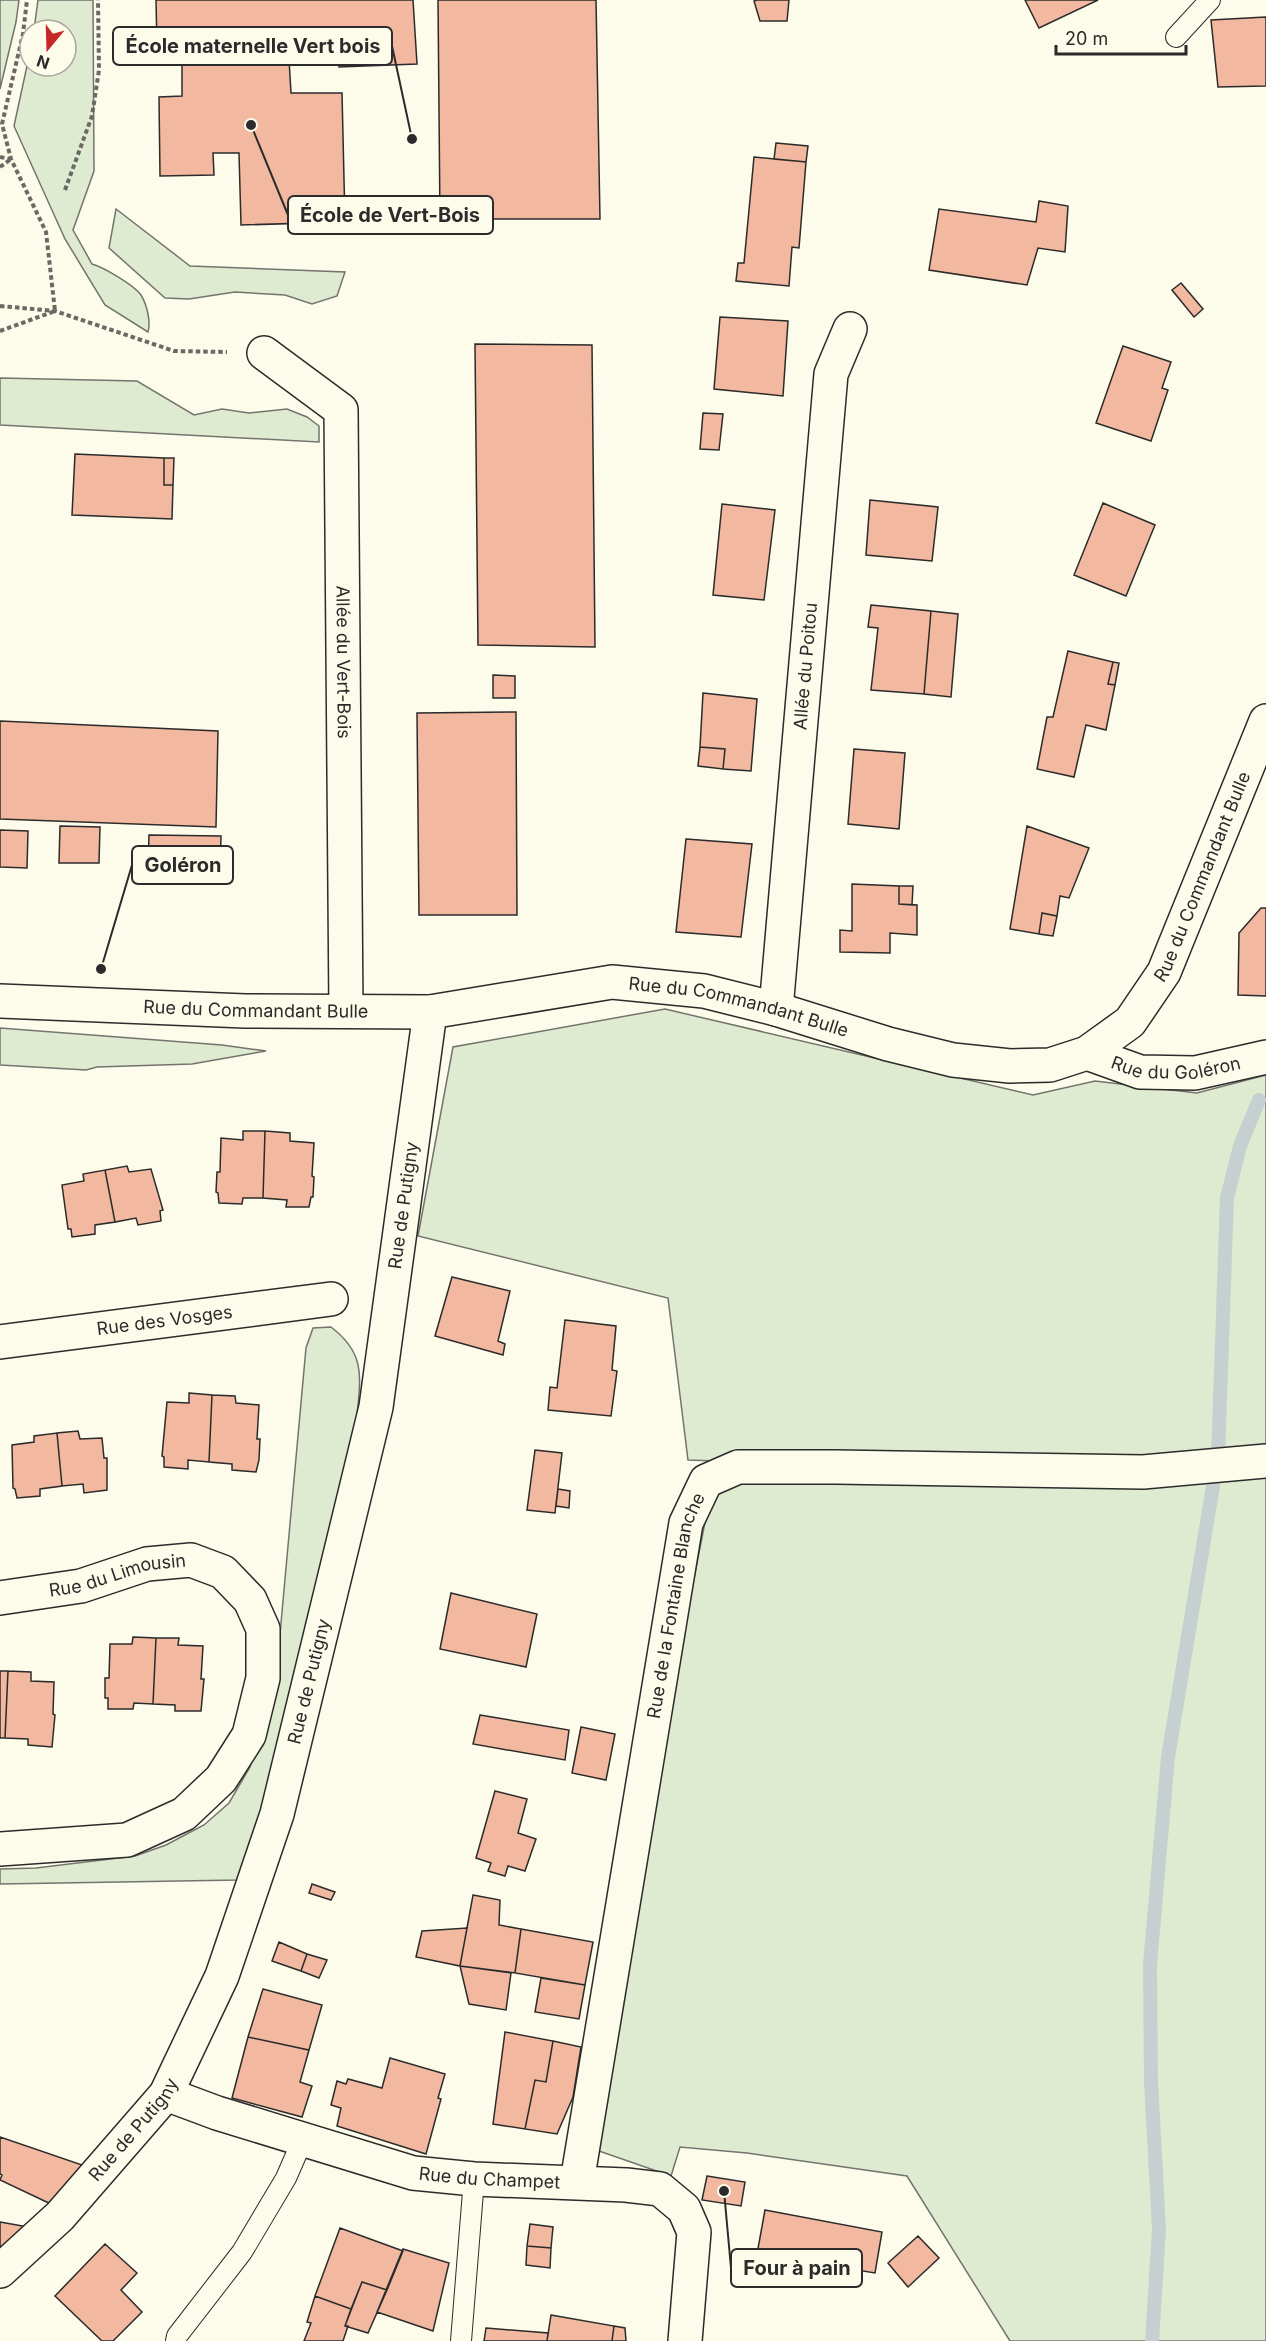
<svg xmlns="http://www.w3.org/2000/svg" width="1266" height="2341" font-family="Inter,sans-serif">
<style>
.green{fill:#deebd1;stroke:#74746e;stroke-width:1.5}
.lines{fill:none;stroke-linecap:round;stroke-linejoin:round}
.stream{stroke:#c7d0d0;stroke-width:14}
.building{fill:#f2b8a0;stroke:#2b2b2b;stroke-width:1.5}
.service-casing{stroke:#2b2b2b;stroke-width:22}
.minor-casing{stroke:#2b2b2b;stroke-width:36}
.tertiary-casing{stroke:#2b2b2b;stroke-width:36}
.path{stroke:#6a6964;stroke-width:4;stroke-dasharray:4.5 3;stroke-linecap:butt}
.service{stroke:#fdfbea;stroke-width:20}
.minor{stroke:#fdfbea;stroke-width:33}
.tertiary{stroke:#fdfbea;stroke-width:33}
.labels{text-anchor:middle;stroke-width:4.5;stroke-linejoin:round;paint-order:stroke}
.street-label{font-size:18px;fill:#2b2b2b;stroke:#fdfbea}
.leader{fill:none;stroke:#2b2b2b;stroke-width:2}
.callout-dot{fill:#2b2b2b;stroke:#fdfbea;stroke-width:2}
.callout{fill:#fdfbea;stroke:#2b2b2b;stroke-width:2}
.callout-label{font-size:20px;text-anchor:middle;font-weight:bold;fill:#2b2b2b}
</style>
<rect width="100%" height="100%" fill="#fdfbea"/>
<path class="green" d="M0,0H19L16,22L0,89Z
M38,0H93L94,171L73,230L92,264C103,267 134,285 141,295C147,305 151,322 148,332L105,305L65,239L14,126L30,52V66H66V30H34Z
M116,209L190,266L345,272L337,296L312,304L285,295L235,292L189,299L165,298L109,248Z
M0,378L137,381L194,415L222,409L249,413L287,409L307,417L319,426V442L0,425Z
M665,1009L1033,1095L1095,1081L1197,1093L1266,1075V2341H1010L907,2176L747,2153L680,2147L671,2176L599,2151L687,1614L717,1461L688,1460L668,1298L418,1236L453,1047Z
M0,1028L222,1045L266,1051L192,1064L97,1067L86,1070L0,1065Z
M331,1327C365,1353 361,1375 357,1415L261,1819L238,1880L0,1884V1869L36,1868L135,1856L166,1845L204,1825L229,1803L250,1767L277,1667L306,1348L313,1328Z"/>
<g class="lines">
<path class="stream" d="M1218,1456L1227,1198L1240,1146L1259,1100
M1152,2341L1159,2229L1151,2082L1150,1965L1168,1757L1214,1480"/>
</g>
<path class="building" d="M156,0H413L417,64L339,67V41L288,42L291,93H342L345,222L241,225L239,153H213L214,175L160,176L159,97L182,96V47H157Z
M438,0H596L600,219H440Z
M757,0H789L787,21H760L754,1Z
M1025,0H1098L1039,28Z
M1266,17V86L1218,87L1211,20Z
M776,143L808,146L806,162L774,159Z
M754,157L806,162L799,248L792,247L789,286L736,281L738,263H744Z
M1039,201L1068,206L1065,252L1038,248L1027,285L929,270L939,209L1036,222Z
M1181,283L1203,309L1194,317L1172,290Z
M720,317L788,321L783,396L714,389Z
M475,344L592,345L595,647L478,645Z
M1123,346L1171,362L1162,388L1168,390L1151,441L1096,423Z
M703,413L723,414L719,450L700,449Z
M75,454L164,458V485H173L172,519L72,515Z
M164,458H174L173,485H164Z
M870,500L938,507L932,561L866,555Z
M1103,503L1155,525L1126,596L1074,575Z
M722,504L775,510L764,600L713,595Z
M871,605L931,611L924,694L871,690L878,628L868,627Z
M931,611L958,614L951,697L924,694Z
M1068,651L1113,662L1108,684L1115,685L1106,730L1086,725L1074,777L1037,769L1047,717H1053Z
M1113,662L1119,663L1115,685L1108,684Z
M493,675L515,676V698H493Z
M703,693L757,699L751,771L723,769L725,749L700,747Z
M516,712L517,915H419L417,713Z
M0,721L218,731L216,827L0,819Z
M700,747L725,749L723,769L698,766Z
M854,749L905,753L899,829L848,824Z
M60,826L100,827L99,863H59Z
M1027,826L1089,848L1069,898L1060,896L1057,916L1042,913L1039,934L1010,929Z
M0,830L28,831L27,868L0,867Z
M149,835L221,836L220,873L148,871Z
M686,839L752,844L741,937L676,932Z
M852,884L899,886V904L917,905V935L890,933V953L840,952V930L852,931Z
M899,886H913L912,905L899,904Z
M1261,908H1266V996L1238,995L1239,933Z
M1042,913L1057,916L1053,936L1039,934Z
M243,1131H265L263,1198H243L242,1204L219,1203L218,1193L216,1192L217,1172H220L221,1138L243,1140Z
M265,1131L290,1133V1141L314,1143L312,1176L314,1177L313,1197H311L309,1207H286L287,1200L263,1198Z
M127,1166L129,1172L151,1169L163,1210L160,1211L161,1221L138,1225L136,1218L115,1222L105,1170Z
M105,1170L115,1222L95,1225V1234L72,1237L71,1229H68L62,1185L84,1181L83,1174Z
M452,1277L510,1291L498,1341L505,1344L503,1355L435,1336Z
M565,1320L616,1326L612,1370L617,1371L611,1416L548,1410L550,1387L557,1388Z
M189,1393L212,1395L209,1462L188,1460V1469L164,1467V1457L162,1456L167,1402L189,1403Z
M212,1395L235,1396L236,1403L259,1405L257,1439H260L259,1460L256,1472L232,1470V1464L209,1462Z
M78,1431L80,1439L102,1438L104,1458H107V1490L84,1493L83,1484L62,1486L57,1433Z
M57,1433L62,1486L40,1489V1496L17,1498L15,1489L13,1488L12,1445L34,1442V1436Z
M535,1450L562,1453L555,1513L527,1510Z
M558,1489L570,1491L569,1508L556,1506Z
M451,1593L537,1614L526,1667L440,1649Z
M133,1637L156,1638L153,1704L134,1703L133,1709H108V1698H105V1678H109L110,1644H132Z
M156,1638H179L178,1645L203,1646L201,1679H204L201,1711H175V1705L153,1704Z
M0,1671H8L5,1738H0Z
M8,1671L31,1672V1681L54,1682L53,1714L55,1715L52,1747L28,1745V1739L5,1738Z
M480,1715L569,1730L565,1760L473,1744Z
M581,1727L615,1734L606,1780L572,1773Z
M495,1791L527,1799L518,1833L536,1839L525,1871L508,1866L505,1876L488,1871L491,1863L476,1858Z
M312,1884L335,1892L331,1900L309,1893Z
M473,1895L500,1900L499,1925L521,1929L515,1973L460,1966Z
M467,1928L460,1966L416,1957L422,1931Z
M521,1929L593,1942L585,1985L515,1973Z
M279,1942L307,1954L301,1971L272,1961Z
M307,1954L327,1960L319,1978L301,1971Z
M460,1966L511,1973L506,2010L469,2004Z
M541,1978L585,1985L579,2019L535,2012Z
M263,1989L322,2005L309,2050L248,2037Z
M505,2032L553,2041L546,2082L535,2080L525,2129L493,2124Z
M248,2037L309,2050L300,2082L312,2086L302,2117L232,2098Z
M553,2041L581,2047L573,2097L557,2134L525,2129L535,2080L546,2082Z
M390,2058L445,2074L438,2098L441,2099L426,2154L337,2126L341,2108L331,2105L337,2081L346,2084L348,2079L382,2088Z
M0,2137L88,2167L53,2205L0,2180L2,2175L0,2174Z
M707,2176L745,2182L741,2206L702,2200Z
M765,2210L882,2232L875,2273L757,2254Z
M0,2222L28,2227L0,2253Z
M530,2224L553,2227L551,2248L527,2246Z
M340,2228L403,2251L387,2290L362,2282L351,2309L315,2296Z
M918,2236L939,2258L908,2287L888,2263Z
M105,2244L137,2273L121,2290L142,2312L113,2341H102L55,2296Z
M527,2246L551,2248L550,2268L526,2265Z
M403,2249L449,2263L433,2331L377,2312Z
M362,2282L387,2290L368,2333L345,2326Z
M315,2296L351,2309L345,2326H348L343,2341H304L311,2323L307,2322Z
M551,2315L614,2326L612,2341H547Z
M614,2326L625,2328L626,2341H612Z
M486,2328L548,2333L547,2341H484Z"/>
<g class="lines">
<defs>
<path id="service" d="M1176,37L1210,0
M176,2341L177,2336L242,2252L286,2178L303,2139
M461,2341L474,2179"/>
<g id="minor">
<path id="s1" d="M264,353L341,410L346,1011"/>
<path id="s2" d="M776,1009L831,374L850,329"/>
<path id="s3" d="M1087,1053L1140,1072L1195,1073L1266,1057"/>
<path id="s4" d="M0,1342L331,1299"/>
<path id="s5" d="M0,1598L81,1586L147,1564L191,1560L223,1572L250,1600L263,1629V1678L249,1735L221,1779L184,1814L127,1840L0,1849"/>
<path id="s6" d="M166,2094L217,2113L413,2173L474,2179L626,2185L660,2189L684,2209L694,2232L685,2341"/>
<path id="s7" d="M577,2182L686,1523L706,1481L738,1467H836L1143,1472L1266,1461"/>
<path id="s8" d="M0,2271L60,2216L166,2094L222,1976L277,1814L376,1407L430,1012"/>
</g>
<g id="tertiary">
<path id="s9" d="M0,1001L245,1011L430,1012L612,982L704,991L776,1009L888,1044L953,1060L1010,1066L1050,1065L1087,1053L1130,1022L1164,972L1266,721"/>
</g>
</defs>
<use href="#service" class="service-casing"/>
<use href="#minor" class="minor-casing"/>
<use href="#tertiary" class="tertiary-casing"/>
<path class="path" d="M0,157L10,159
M0,167L11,159
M65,190L92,116L99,70L98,0
M0,306L55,311L174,351L227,352
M0,331L55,311L46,232L11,159L2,124L23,34L27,0"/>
<use href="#service" class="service"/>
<use href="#minor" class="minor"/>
<use href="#tertiary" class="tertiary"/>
</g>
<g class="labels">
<g class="street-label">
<text dy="6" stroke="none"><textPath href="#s1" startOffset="348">Allée du Vert-Bois</textPath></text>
<text dy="6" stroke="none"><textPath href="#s2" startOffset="344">Allée du Poitou</textPath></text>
<text dy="6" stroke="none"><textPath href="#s9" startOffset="1318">Rue du Commandant Bulle</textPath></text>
<text dy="6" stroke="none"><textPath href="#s9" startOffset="256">Rue du Commandant Bulle</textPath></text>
<text dy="6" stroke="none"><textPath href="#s9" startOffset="744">Rue du Commandant Bulle</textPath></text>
<text dy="6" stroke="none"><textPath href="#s3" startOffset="92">Rue du Goléron</textPath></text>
<text dy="6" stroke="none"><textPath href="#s8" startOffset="1167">Rue de Putigny</textPath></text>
<text dy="6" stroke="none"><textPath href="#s4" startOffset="166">Rue des Vosges</textPath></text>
<text dy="6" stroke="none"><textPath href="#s5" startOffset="120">Rue du Limousin</textPath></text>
<text dy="6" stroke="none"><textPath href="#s7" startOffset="585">Rue de la Fontaine Blanche</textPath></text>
<text dy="6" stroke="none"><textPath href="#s8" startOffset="681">Rue de Putigny</textPath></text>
<text dy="6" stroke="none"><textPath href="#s8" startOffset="195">Rue de Putigny</textPath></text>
<text dy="6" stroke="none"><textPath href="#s6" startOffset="336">Rue du Champet</textPath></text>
</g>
</g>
<path class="leader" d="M412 139L392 46M251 125L288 215M101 969L132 865M724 2191L731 2268"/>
<g class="callout-dot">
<circle cx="412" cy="139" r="6"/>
<circle cx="251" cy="125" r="6"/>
<circle cx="101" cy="969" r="6"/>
<circle cx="724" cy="2191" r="6"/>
</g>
<g class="callout">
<rect x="113" y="27" width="279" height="38" rx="6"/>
<rect x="288" y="196" width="205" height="38" rx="6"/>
<rect x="132" y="846" width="101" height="38" rx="6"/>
<rect x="731" y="2249" width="131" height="38" rx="6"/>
</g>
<g class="callout-label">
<text x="253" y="53">École maternelle Vert bois</text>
<text x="390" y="222">École de Vert-Bois</text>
<text x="183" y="872">Goléron</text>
<text x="797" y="2275">Four à pain</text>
</g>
<g transform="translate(48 48) rotate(199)"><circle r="28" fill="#fdfbea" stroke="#a9a89e" stroke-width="1.5"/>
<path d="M0-4.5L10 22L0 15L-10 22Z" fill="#c62828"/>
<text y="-9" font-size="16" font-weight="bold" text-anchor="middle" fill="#2b2b2b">N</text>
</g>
<path d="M1056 45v9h130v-9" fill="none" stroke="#2b2b2b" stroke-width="3"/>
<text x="1065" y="45" font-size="18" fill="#2b2b2b" stroke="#fdfbea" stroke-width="4.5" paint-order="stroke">20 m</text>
</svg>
